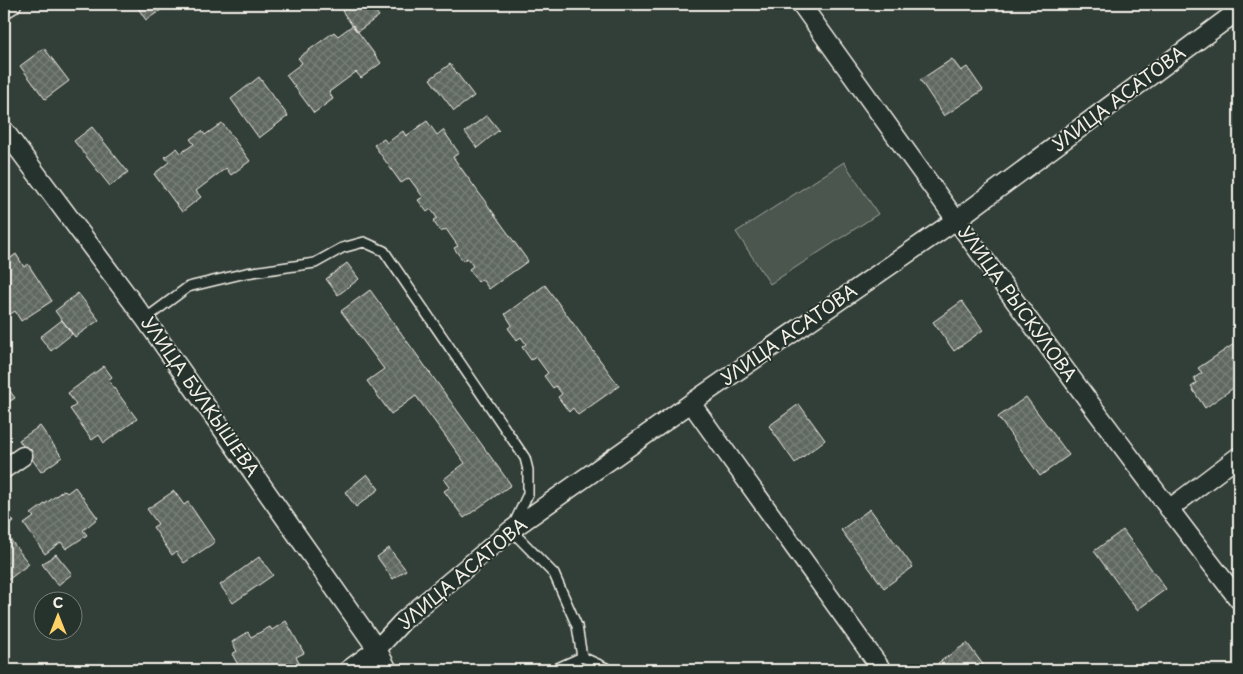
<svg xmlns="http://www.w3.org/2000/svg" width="1243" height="674" font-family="'Playpen Sans',sans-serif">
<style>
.green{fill:#4c564f;stroke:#a0a49c}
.building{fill:url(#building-cross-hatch);stroke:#f4f1e8}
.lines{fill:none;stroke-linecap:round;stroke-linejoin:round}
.lane-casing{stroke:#f4f1e8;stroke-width:12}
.street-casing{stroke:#f4f1e8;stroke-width:21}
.lane{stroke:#26332d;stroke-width:9}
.street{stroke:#26332d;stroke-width:18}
.labels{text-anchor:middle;stroke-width:4;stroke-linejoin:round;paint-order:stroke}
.street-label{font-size:18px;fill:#f4f1e8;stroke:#26332d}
</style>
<defs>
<pattern id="building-cross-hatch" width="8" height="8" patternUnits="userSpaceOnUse" patternTransform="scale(1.25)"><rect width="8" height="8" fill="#5f6861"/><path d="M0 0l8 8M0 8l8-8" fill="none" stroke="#777e78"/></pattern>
</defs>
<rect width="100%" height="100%" fill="#323e38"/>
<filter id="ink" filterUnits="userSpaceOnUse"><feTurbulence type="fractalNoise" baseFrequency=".02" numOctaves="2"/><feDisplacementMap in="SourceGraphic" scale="10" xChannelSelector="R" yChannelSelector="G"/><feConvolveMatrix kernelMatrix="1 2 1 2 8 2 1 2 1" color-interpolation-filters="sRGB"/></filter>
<g filter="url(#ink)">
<path class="green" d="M844,162L878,214L770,284L736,232Z"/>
<path class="building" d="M135,4H170L146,20Z
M352,4H370L379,16L357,32L342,11Z
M353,25L381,63L361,78L356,72L329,92L333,99L314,113L286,75L302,63L298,58L334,32L338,36Z
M44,48L69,81L45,99L20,66Z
M952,59L961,71L967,67L983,90L944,116L920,80Z
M450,64L474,96L454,111L430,79Z
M259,77L288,116L259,138L231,99Z
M487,115L499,130L477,148L465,132Z
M427,121L437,135L443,130L459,153L453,157L528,261L489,289L482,279L478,282L469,269L473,266L467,258L463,261L454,248L458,246L446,229L441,232L433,221L437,218L431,209L427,212L418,200L423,197L409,178L401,183L374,145L384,139L387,143L403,131L406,136Z
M222,123L250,161L231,175L226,168L196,191L201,197L182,212L154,174L169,162L165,157L177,148L181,153L194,144L190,139L202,131L205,135Z
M92,127L128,172L110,186L74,141Z
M16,254L24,267L28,264L52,301L21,321L15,311L9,315L4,307V263Z
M347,263L359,279L338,295L326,279Z
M545,285L619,386L578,415L573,408L569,412L558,397L562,394L556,386L553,388L544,376L548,373L536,357L531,360L522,347L526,344L521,337L517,340L508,328L512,325L505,314Z
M370,290L511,485L464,518L444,491L450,487L444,479L465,463L416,396L391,414L367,381L384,369L341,311Z
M78,293L99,320L75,337L55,311Z
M962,301L983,330L954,351L933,322Z
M62,320L72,334L51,351L40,337Z
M1237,342L1239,345V384L1205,408L1191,387L1197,383L1194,378L1202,373L1198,368Z
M104,366L112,377L108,380L137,419L104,443L99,435L92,440L70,409L76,405L68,393Z
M4,383L15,398L4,405Z
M1026,397L1069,455L1040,476L998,417Z
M799,404L825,440L795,463L769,426Z
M40,426L62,457L41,472L19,440Z
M367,474L379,489L356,507L345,492Z
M75,487L98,518L83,530L87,535L66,549L61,542L45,554L24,524L34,517L31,514L64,490L67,493Z
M174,491L184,505L188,502L215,542L184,563L176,552L172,555L153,527L158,524L147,509Z
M4,508L14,522L4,529Z
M870,509L913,567L884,588L841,530Z
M1123,530L1166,589L1137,610L1094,551Z
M6,534L29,564L4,583V536Z
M389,548L406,570L393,579L377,557Z
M56,554L72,574L58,585L42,564Z
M259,557L273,575L233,603L220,585Z
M286,621L304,653L296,657L300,665L290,670H241L232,654L237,651L232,642L248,632L251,637L270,627L272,630Z
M967,643L987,670H943L938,663Z"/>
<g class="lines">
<defs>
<path id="lane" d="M145,319L188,287L246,273L315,263L342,248L364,242L384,251L525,458L528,470V494L511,530L554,574L577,626L582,657L611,670
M553,670L582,657"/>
<path id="street" d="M801,4C944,204 1088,405 1239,600
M4,9L12,4
M4,130L145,319L377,649L388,670
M691,403L882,670
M4,469L23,456
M1169,509L1239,456
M348,670L377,649L403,621L511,530L691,403L956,220L1239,10"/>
</defs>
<use href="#lane" class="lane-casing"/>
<use href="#street" class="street-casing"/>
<use href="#lane" class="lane"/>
<use href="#street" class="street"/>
</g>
</g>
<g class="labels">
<g class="street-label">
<text transform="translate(1119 99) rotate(-37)" y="6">УЛИЦА АСАТОВА</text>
<text transform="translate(1017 304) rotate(54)" y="6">УЛИЦА РЫСКУЛОВА</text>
<text transform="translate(789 335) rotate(-35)" y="6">УЛИЦА АСАТОВА</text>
<text transform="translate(200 397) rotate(55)" y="6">УЛИЦА БУЛКЫШЕВА</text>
<text transform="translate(463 574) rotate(-40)" y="6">УЛИЦА АСАТОВА</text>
</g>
</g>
<rect width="1243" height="674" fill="none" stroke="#26332d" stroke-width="20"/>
<rect x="10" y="10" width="1223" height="654" fill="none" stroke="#f4f1e8" stroke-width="2" filter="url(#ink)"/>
<g transform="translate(58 616)"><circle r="24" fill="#26332d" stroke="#787f78"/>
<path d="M0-4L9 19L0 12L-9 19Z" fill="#ffd166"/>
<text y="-8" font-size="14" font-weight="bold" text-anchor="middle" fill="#f4f1e8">С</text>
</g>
</svg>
